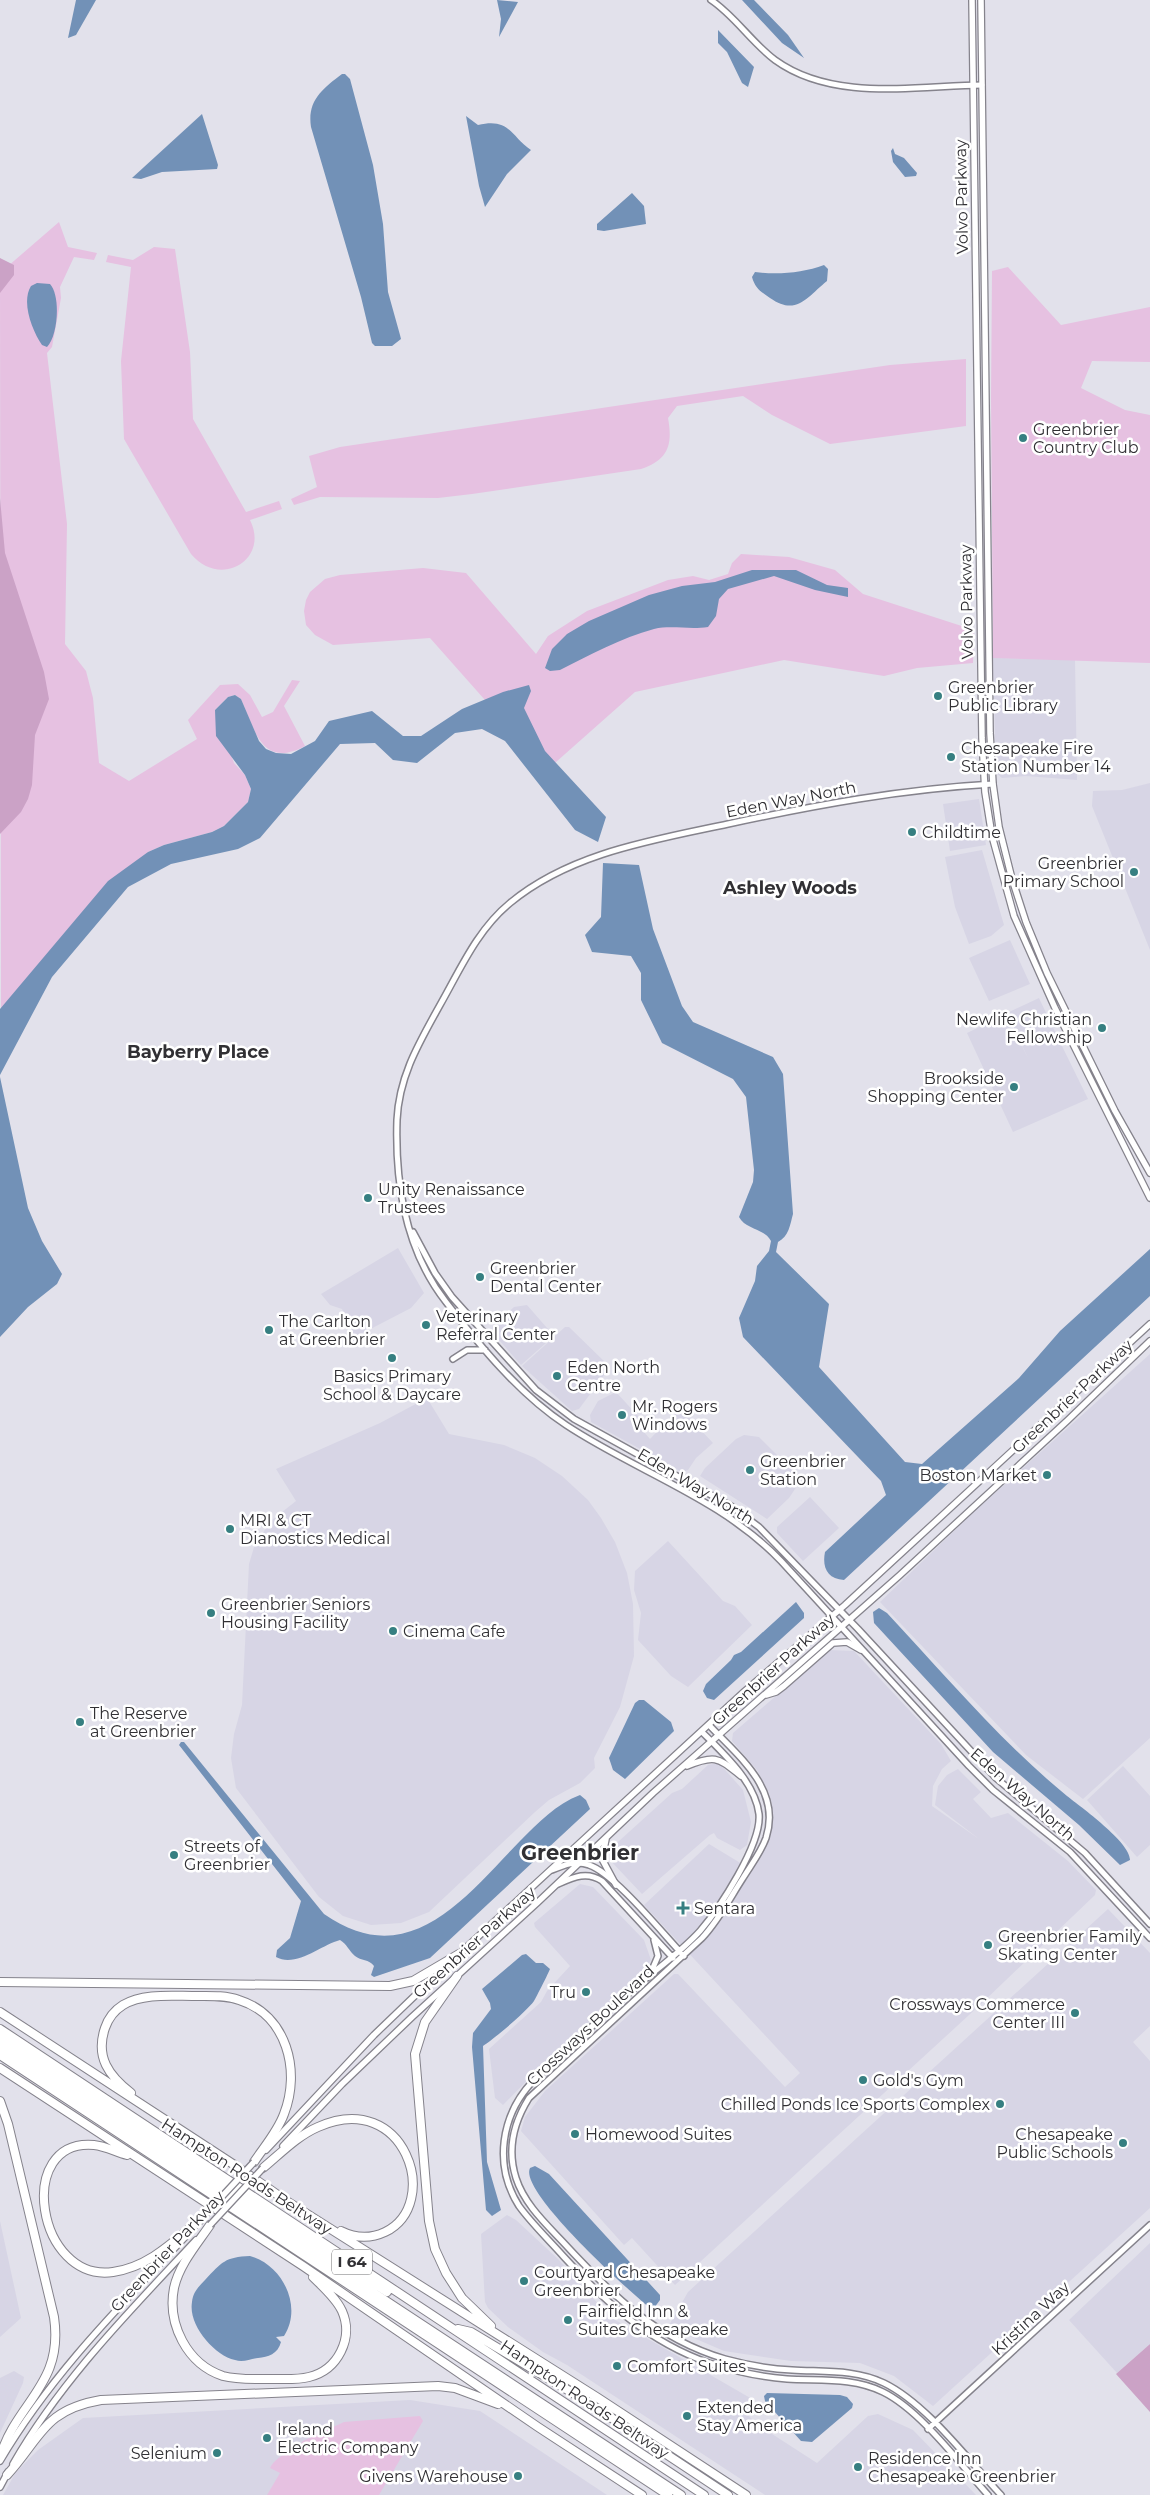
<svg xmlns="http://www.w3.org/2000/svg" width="1150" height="2495" font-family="Montserrat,sans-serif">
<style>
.built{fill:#d7d5e5}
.green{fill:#e6c1e1}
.forest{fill:#cba2c6}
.water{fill:#7291b7}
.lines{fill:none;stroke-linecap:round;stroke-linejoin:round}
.tertiary-casing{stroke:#85838c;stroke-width:8}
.secondary-casing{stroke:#85838c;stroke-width:8}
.motorway-casing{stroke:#85838c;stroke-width:10}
.tertiary{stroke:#fff;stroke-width:5}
.secondary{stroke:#fff;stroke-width:5.5}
.motorway{stroke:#fff;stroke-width:8}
.secondary-bridge-casing{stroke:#85838c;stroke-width:8;stroke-linecap:butt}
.secondary-bridge{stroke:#fff;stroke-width:5.5}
.poi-dot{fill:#367f81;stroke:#fff;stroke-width:2}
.labels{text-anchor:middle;stroke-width:5;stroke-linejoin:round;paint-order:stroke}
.shield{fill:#fff;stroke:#6f6e71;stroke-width:1}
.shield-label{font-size:15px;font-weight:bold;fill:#313034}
.street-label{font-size:16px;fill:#313034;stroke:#fff}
.poi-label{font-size:16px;fill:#313034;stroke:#fff;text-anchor:start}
.neighbourhood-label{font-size:18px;font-weight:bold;fill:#313034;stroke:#fff}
.district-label{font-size:21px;font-weight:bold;fill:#313034;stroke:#fff}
</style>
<rect width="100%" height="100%" fill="#e2e1eb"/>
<path class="built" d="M993,658L1075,659L1077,780L1026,776L1002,778L996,773Z
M1150,783V950L1092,806L1093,791L1122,790Z
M979,799L986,845L950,851L943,804Z
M982,850L1004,925L991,936L969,944L955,907L945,857Z
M1010,940L1030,984L989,1001L969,958Z
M1039,998L1060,1042L1051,1046L1060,1042L1088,1099L1013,1132L967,1033L1006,1014L1028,1058L1007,1013Z
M398,1248L424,1293L411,1308L355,1337L342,1309L330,1305L321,1294Z
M527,1305L554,1336L521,1365L493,1333L492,1327L514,1307Z
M565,1327H569L607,1364L605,1374L579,1409L572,1411L522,1366Z
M1150,1354V1738L1083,1799L1026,1755L880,1602L975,1511Z
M616,1392L638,1416L637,1424L650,1439L680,1408L713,1443L696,1458L688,1470L682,1472L591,1422L590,1415L598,1401Z
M427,1398L449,1434L504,1445L535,1458L562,1476L588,1500L601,1518L615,1542L627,1573L633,1604L634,1656L620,1707L594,1758L595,1768L580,1783L549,1800L535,1812L429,1912L401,1923L371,1925L343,1916L319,1897L236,1788L231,1758L234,1734L242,1705L249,1564L255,1544L272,1520L296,1501L276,1469L380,1423Z
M744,1435L759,1437L792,1470L796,1478L797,1486L789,1498L767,1519L700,1476L705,1468L736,1439Z
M810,1497L839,1528L803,1561L777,1533V1527Z
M668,1541L723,1601L735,1606L752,1625L688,1687L671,1676L638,1640L641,1613L634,1590L635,1571Z
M829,1650L854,1651L941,1744L951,1761L942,1769L933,1786L932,1806L979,1839L935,1805L938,1786L947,1775L958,1769L981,1792L973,1799L991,1818L1008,1813L1068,1861L1096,1890L1095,1895L981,2004L675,2285L632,2238L624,2245L521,2131L525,2117L545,2091L674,1974H678L785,2087L800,2073L644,1905L709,1844L752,1870L764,1850L772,1827V1804L769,1793L757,1770L732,1741L733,1733Z
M719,1763L743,1790L751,1822L747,1845L740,1850L717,1838L714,1833L710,1835L642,1894L608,1858V1851L672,1793L682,1789L708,1765Z
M1123,1766L1150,1796V1845L1137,1857L1087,1800Z
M580,1884L593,1887L644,1940L651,1960L641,1974L551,2056L503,2105L495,2098L489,2049L541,2002L547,1991L570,1966L535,1927L534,1923Z
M1108,1909L1150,1953V2026L1133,2042L1150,2061V2208L933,2406L894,2376L860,2363L791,2361L724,2351L668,2327L688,2292Z
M507,2215L516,2220L558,2259L610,2317L752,2399L748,2415L758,2425L817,2463L868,2416L878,2414L913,2430L976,2495H765L567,2365L543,2352L508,2327L488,2308L485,2302L481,2234Z
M0,2221L21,2318L0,2337Z
M1150,2243V2344L1117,2373L1069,2320Z
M14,2371L24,2377L23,2383L0,2433V2378Z
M410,2400L480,2411L607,2495H3L16,2472L38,2450L83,2418Z"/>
<path class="green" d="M59,222L68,247L97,253L94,260L74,257L60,287L61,298L52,347L47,353L67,524L65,644L86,671L93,698L99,763L129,781L197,739L188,720L220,685L238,684L250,695L262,717L273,712L292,680L300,681L284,706L305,746C262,769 255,731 241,699L235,695L228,697L215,710L234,763L245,775L251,789L248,802L224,826L212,832L164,845L148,852L1,1009L0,273Z
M154,247L175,249L190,352L193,419L246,512L279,501L282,509L250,520C270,560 220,589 191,554L124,439L121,361L131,267L106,262L108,255L133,260Z
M1008,267L1061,325L1150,307V362L1092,361L1081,388L1125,410L1150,415V663L993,658L991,397L992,271Z
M966,359V426L830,444L772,415L743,396L677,406L668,418C673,445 668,460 641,469L472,494L438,498L320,497L294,505L291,499L317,487L309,456L340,447L890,365Z
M741,554L789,557L835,570L863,594L974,630L973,663L917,668L884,676L784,660L635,692L547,770L430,638L333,645L315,635L306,625L304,611L306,600L310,592L325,579L340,575L423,568L466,573L536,654L548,636L587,611L668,580L693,576L709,580L728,574L732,563Z
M420,2416L423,2421L379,2495H267L280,2473L270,2468C278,2453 294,2453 303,2441L344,2422Z"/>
<path class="forest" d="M0,258L14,265V275L0,293Z
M0,498L5,553L44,672L49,699L35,735L32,785L28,799L21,812L0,834Z
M1150,2344V2412L1116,2374Z"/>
<path class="water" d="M76,0H96L76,35L68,38Z
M497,0L518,2L499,37L501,19Z
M742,0H754L788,35L804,58L782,43Z
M718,30L754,67L748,87L742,83L727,52L718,43Z
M342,74H345L350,79L373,165L383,224L388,292L400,335L401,339L392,346H375L372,343L361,297L311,127C307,101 322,89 342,74Z
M202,114L218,165L217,169L162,172L141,179L132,178Z
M466,116L478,125C510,117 511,137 531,150L507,174L485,207L479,186Z
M893,148L895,154L904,158L917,173L916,176L905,177L893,162L891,151Z
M632,193L644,206L646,224L604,231L597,230V224Z
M824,265L828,269L827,281C808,296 797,317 770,298C761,292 755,288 752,277L755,272C777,275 803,273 824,265Z
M37,283L50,284C61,296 58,336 47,347L42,345C32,330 21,302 31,286Z
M752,570H796L827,585L848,588V597L815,590L774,576L728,589L719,599L716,616L708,627C689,630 672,625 654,629C621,638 590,655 560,670L550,671L545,668L552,649L567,634L589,621L649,595L682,586L715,582Z
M529,685L531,691L524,708L545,751L606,817L598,842L575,830L505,741L482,729L455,733L417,763L393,760L375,743L340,744L260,838L238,849L171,864L128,887L52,977L0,1075V1009L108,881L148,852L164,845L212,832L224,826L248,802L251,789L245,775L216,736L215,710L228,697L235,695L241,699L259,741L266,749L276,753L291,754L315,741L329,721L372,711L403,736H421L462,709L503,692Z
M603,863L639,865L653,929L682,1006L693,1022L773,1057L783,1074L793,1214C790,1225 789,1236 778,1242L776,1252L829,1304L819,1367L905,1462L922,1464L1019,1378L1060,1331L1150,1249V1296L844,1580C827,1579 822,1567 825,1552L886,1495L881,1481L743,1337L739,1318L755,1281L757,1266L769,1251L771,1241C764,1228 746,1230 739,1217L753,1182L754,1170L746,1097L733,1079L662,1043L641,1000V973L631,956L592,952L585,935L601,917Z
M0,1077L28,1208L42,1241L62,1274L57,1284L28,1307L0,1337Z
M796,1602L804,1613V1618L714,1700L707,1698L703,1691L706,1684L731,1660L734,1655L741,1652Z
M879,1608L887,1613C945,1675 1001,1742 1067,1796C1081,1807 1131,1843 1130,1860L1120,1865L1079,1825L993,1752L874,1623L873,1612Z
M639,1700H644L671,1722L674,1731L625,1779L613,1770L609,1758L635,1703Z
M181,1742H184L324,1914C408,1973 464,1899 520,1841C538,1823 556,1804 580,1795L586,1800L590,1809L430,1958L374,1977L371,1975L374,1966C369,1959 361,1961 355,1956C349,1951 347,1944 340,1940C321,1945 296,1968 276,1957L277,1950L290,1938L301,1901L179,1745Z
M526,1954L536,1963H543L550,1969C549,1972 536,1998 534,2001C526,2012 495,2038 483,2046L487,2162L501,2210L492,2216L486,2210L472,2047L473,2033L491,2009L490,2003L482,1989L522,1955Z
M535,2166L549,2174L660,2295V2300L654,2308H650C630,2292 518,2191 530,2168Z
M250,2256C283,2265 303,2307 284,2336L276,2337L281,2342C278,2354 268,2357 258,2358C250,2359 243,2363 235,2360C214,2355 188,2325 192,2302C193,2292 199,2286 205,2280C222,2262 225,2257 250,2256Z
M767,2393L840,2395L847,2397L853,2404L852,2408L812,2442L801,2441L765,2401L764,2396Z"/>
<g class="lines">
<defs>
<path id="tertiary" d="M711,0C735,16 751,42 775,60C833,102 915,86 982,85
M993,784C903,789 816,805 728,824C653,840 570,853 510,903C477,930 460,970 440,1005C419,1043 399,1076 397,1120C395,1183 406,1251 446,1302C480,1346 519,1394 566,1425C637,1472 721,1498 781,1561L969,1766L993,1790L1070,1852L1150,1938
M413,1232L435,1273L452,1297L536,1390L574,1419L731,1506L759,1527L858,1629L996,1778L1085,1853L1150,1924
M453,1359L467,1350H485
M709,1725C738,1756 782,1789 766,1838C761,1852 751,1865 743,1878C730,1898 719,1920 702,1938L529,2098C514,2122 507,2150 516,2178C524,2203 544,2222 562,2241C610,2293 654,2338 725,2359C747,2365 769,2369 792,2370C823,2372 855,2369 884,2383C927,2404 968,2460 1001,2495
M702,1732C724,1754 755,1782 759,1814C762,1844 719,1909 700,1931C682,1951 658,1968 637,1986C602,2017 567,2049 533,2081C501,2115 493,2165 519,2206C532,2224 549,2240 564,2257C606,2303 649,2342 709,2363C734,2371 760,2377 787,2379C819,2381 853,2377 883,2392C920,2410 960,2464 988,2495
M552,1870C564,1865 576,1860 589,1865C614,1873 664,1935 684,1956
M558,1884C574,1877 587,1871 602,1881L673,1958
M652,1970L658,1956L654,1940
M928,2429L1150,2225"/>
<path id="secondary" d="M972,0L982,738L985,792L992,836L1014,916L1055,1008L1150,1198
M981,0L990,733L993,784L999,827L1012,879L1026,922L1047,973L1115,1111L1150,1173
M766,1695L776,1692L784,1686L833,1643L847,1642L861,1650
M687,1766C716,1754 718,1758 741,1776
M606,1839L602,1859L616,1885
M457,1956L745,1691L845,1605L1150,1324
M283,2146L342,2084L412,2017L538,1902L653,1793L900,1575L1068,1420L1150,1341
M266,2150L374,2035L450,1962
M0,2461C50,2376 118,2308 186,2236
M13,2464C62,2379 130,2311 196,2240
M0,2487L8,2472"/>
<path id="motorway" d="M457,1976L425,2022L415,2054L429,2221L435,2249L446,2273L462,2298L491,2326
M0,1982L390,1986L413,1981L459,1954
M0,2012L236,2166L288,2202L598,2398L746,2495
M0,2029L704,2495
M0,2038L387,2292
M0,2047L681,2495
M0,2055L668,2495
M0,2068L303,2266L538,2427L642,2495
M131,2093C109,2076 95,2057 105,2028C108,2019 115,2010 123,2005C143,1993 172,1996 194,1996C209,1996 225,1995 239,2000C287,2015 301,2071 284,2114C278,2131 264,2147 254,2162
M0,2101L8,2124L54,2317C64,2385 17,2401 0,2457
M127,2155C116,2152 105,2146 94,2145C14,2138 37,2283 113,2272C149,2267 174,2241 201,2219
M263,2168C280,2154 297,2136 318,2127C405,2088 443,2204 385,2232C370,2239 355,2238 341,2231
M210,2225C197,2244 179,2265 174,2288C167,2324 187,2364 223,2376C238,2380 256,2379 272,2379C284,2379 297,2380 309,2377C338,2370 354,2338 342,2311C336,2298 323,2287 313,2277
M458,2329L471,2332L586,2401L728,2495
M7,2475C41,2438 43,2410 101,2400L438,2386L455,2388L498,2404"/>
</defs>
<use href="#tertiary" class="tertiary-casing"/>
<use href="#secondary" class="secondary-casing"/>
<use href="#motorway" class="motorway-casing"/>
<use href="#tertiary" class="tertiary"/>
<use href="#secondary" class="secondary"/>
<use href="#motorway" class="motorway"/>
<defs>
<path id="secondary-bridge" d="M201,2219L254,2162
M210,2225L263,2168"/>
</defs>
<use href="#secondary-bridge" class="secondary-bridge-casing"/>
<use href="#secondary-bridge" class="secondary-bridge"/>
</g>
<g class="poi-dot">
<circle cx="1023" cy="438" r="5"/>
<circle cx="938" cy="696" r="5"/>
<circle cx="951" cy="757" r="5"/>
<circle cx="912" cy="832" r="5"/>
<circle cx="1134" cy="872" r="5"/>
<circle cx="1102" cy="1028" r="5"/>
<circle cx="1014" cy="1087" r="5"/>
<circle cx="368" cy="1198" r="5"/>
<circle cx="480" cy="1277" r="5"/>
<circle cx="426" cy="1325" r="5"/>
<circle cx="269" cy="1330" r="5"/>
<circle cx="392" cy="1358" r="5"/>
<circle cx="557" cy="1376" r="5"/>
<circle cx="622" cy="1415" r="5"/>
<circle cx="750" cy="1470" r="5"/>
<circle cx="1047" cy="1475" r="5"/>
<circle cx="230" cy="1529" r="5"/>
<circle cx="211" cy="1613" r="5"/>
<circle cx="393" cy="1631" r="5"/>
<circle cx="80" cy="1722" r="5"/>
<circle cx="174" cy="1855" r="5"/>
<path d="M680.5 1900.5h5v5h5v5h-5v5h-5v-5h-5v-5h5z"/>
<circle cx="988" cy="1945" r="5"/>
<circle cx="586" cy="1992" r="5"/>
<circle cx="1075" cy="2013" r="5"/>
<circle cx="863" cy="2080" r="5"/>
<circle cx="1000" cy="2104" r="5"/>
<circle cx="575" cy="2134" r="5"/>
<circle cx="1123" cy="2143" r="5"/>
<circle cx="524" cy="2281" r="5"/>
<circle cx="568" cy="2320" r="5"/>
<circle cx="617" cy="2366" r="5"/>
<circle cx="687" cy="2416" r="5"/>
<circle cx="267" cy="2438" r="5"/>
<circle cx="217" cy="2453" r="5"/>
<circle cx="858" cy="2467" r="5"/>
<circle cx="518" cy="2476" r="5"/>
</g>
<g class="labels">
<rect class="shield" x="332" y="2249.5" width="40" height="25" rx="4"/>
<g class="shield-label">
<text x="352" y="2267">I 64</text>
</g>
<g class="street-label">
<text transform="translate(961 197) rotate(-91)" y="6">Volvo Parkway</text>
<text transform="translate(966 602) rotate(-91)" y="6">Volvo Parkway</text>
<text transform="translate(791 799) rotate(-11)" y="6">Eden Way North</text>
<text transform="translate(1072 1396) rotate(-43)" y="6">Greenbrier Parkway</text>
<text transform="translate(696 1486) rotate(31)" y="6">Eden Way North</text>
<text transform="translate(773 1669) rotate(-42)" y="6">Greenbrier Parkway</text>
<text transform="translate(1023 1794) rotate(41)" y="6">Eden Way North</text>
<text transform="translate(474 1942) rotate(-42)" y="6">Greenbrier Parkway</text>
<text transform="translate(590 2025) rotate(-43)" y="6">Crossways Boulevard</text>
<text transform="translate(247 2176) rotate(33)" y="6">Hampton Roads Beltway</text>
<text transform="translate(167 2251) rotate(-47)" y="6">Greenbrier Parkway</text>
<text transform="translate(1030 2318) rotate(-43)" y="6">Kristina Way</text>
<text transform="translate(585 2399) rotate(34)" y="6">Hampton Roads Beltway</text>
</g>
<g class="poi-label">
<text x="1033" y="435">Greenbrier<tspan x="1033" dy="18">Country Club</tspan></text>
<text x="948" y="693">Greenbrier<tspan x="948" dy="18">Public Library</tspan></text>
<text x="961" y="754">Chesapeake Fire<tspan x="961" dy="18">Station Number 14</tspan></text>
<text x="922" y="838">Childtime</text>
<text x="1124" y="869" text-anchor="end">Greenbrier<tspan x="1124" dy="18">Primary School</tspan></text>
<text x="1092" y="1025" text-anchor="end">Newlife Christian<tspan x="1092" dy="18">Fellowship</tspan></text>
<text x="1004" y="1084" text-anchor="end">Brookside<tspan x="1004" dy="18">Shopping Center</tspan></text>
<text x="378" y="1195">Unity Renaissance<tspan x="378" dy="18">Trustees</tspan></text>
<text x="490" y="1274">Greenbrier<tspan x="490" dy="18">Dental Center</tspan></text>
<text x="436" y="1322">Veterinary<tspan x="436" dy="18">Referral Center</tspan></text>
<text x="279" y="1327">The Carlton<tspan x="279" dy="18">at Greenbrier</tspan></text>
<text x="567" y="1373">Eden North<tspan x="567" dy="18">Centre</tspan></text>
<text x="392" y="1382" text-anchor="middle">Basics Primary<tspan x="392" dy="18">School &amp; Daycare</tspan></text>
<text x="632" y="1412">Mr. Rogers<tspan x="632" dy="18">Windows</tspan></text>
<text x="760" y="1467">Greenbrier<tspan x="760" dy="18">Station</tspan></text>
<text x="1037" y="1481" text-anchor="end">Boston Market</text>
<text x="240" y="1526">MRI &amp; CT<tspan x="240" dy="18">Dianostics Medical</tspan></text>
<text x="221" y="1610">Greenbrier Seniors<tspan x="221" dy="18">Housing Facility</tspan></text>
<text x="403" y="1637">Cinema Cafe</text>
<text x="90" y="1719">The Reserve<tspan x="90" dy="18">at Greenbrier</tspan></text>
<text x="184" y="1852">Streets of<tspan x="184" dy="18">Greenbrier</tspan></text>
<text x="694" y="1914">Sentara</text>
<text x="998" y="1942">Greenbrier Family<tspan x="998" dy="18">Skating Center</tspan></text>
<text x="576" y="1998" text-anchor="end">Tru</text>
<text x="1065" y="2010" text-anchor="end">Crossways Commerce<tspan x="1065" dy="18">Center III</tspan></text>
<text x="873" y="2086">Gold's Gym</text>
<text x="990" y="2110" text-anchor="end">Chilled Ponds Ice Sports Complex</text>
<text x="585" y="2140">Homewood Suites</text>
<text x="1113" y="2140" text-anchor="end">Chesapeake<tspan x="1113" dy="18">Public Schools</tspan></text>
<text x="534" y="2278">Courtyard Chesapeake<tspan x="534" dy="18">Greenbrier</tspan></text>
<text x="578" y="2317">Fairfield Inn &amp;<tspan x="578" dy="18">Suites Chesapeake</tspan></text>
<text x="627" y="2372">Comfort Suites</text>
<text x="697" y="2413">Extended<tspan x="697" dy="18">Stay America</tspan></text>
<text x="277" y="2435">Ireland<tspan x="277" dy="18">Electric Company</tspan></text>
<text x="207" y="2459" text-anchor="end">Selenium</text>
<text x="868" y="2464">Residence Inn<tspan x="868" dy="18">Chesapeake Greenbrier</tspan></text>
<text x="508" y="2482" text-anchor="end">Givens Warehouse</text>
</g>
<g class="neighbourhood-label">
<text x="790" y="894">Ashley Woods</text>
<text x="198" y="1058">Bayberry Place</text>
</g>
<g class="district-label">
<text x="580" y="1860">Greenbrier</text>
</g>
</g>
</svg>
